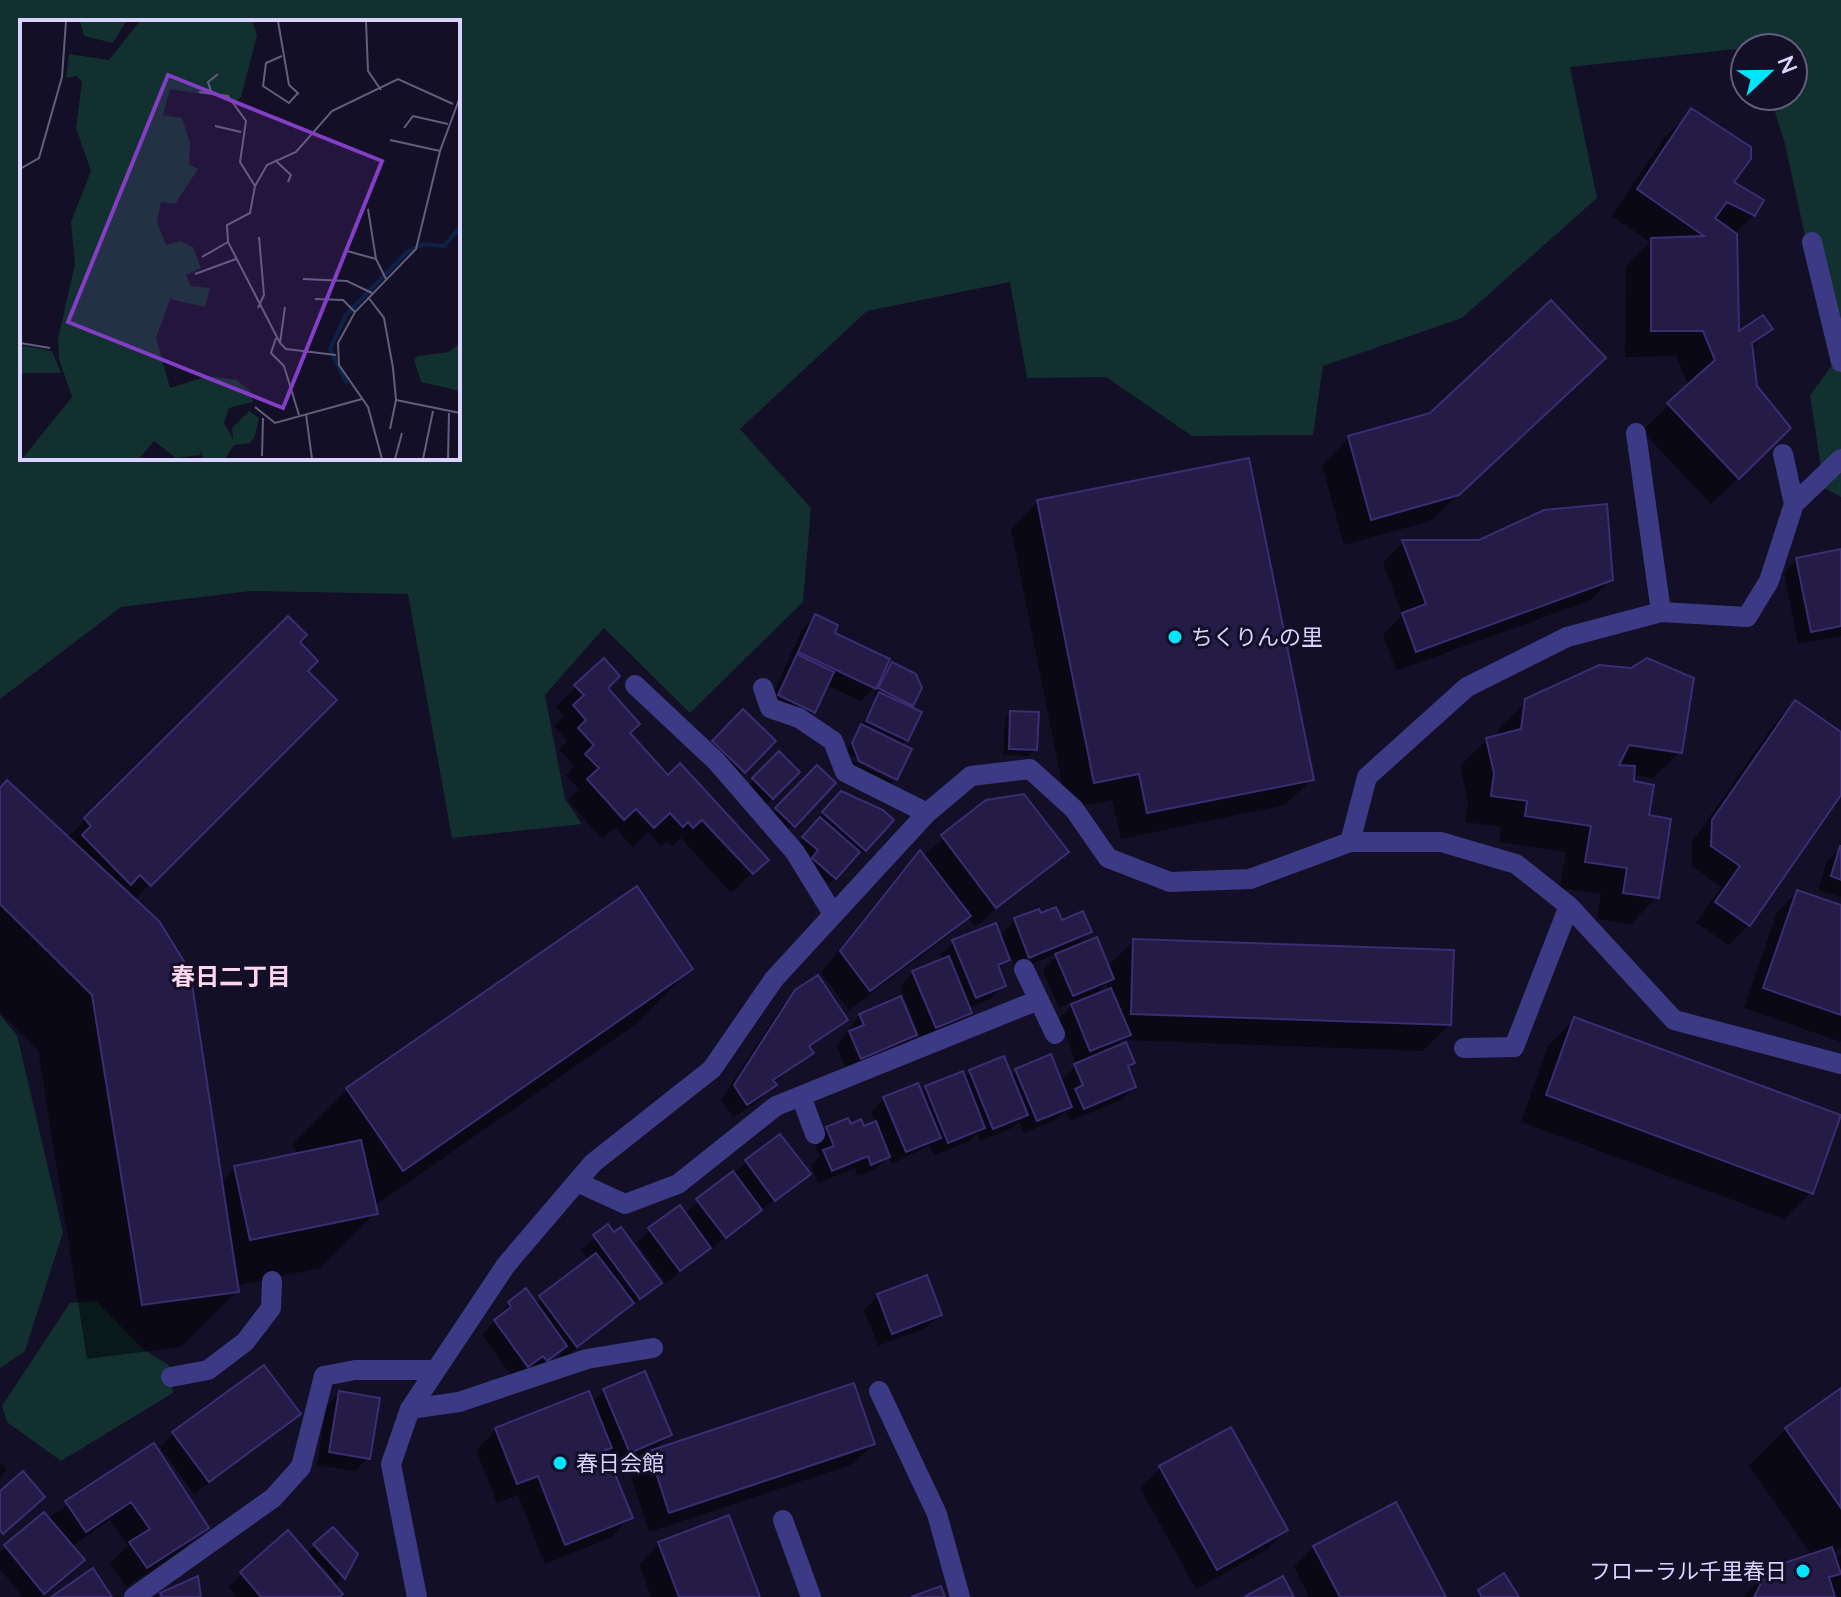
<svg xmlns="http://www.w3.org/2000/svg" width="1841" height="1597" font-family="Lato,'Noto Sans JP',sans-serif">
<style>
.green{fill:#12302f;fill-rule:evenodd}
.shadow{fill:#0007;fill-rule:evenodd}
.building{fill:#241b47;stroke:#3b2d73;stroke-width:2}
.lines{fill:none;stroke-linecap:round;stroke-linejoin:round}
.service{stroke:#3d3a85;stroke-width:20}
.minor{stroke:#3d3a85;stroke-width:20}
.poi-dot{fill:#00e5ff;stroke:#130f26;stroke-width:3}
.labels{text-anchor:middle;stroke-width:6;stroke-linejoin:round;paint-order:stroke}
.poi-label{font-size:22px;fill:#d9d4ff;stroke:#130f26;text-anchor:start}
.neighbourhood-label{font-size:24px;font-weight:bold;fill:#ffd6f0;stroke:#130f26}
.inset-river{fill:none;stroke:#0c2248;stroke-width:4}
.inset-road{fill:none;stroke:#625e7d;stroke-width:2}
.view{fill:#843dc5;fill-opacity:0.15;stroke:#843dc5;stroke-width:4}
.inset-edge{fill:none;stroke:#d9d4ff;stroke-width:4}
</style>
<rect width="100%" height="100%" fill="#130f26"/>
<path class="green" d="M0,0H1841V497L1824,488L1810,395L1833,364L1785,144L1770,96H1793V48H1745L1570,67L1597,198L1462,318L1323,366L1313,435L1192,436L1106,377L1027,378L1010,282L867,311L740,429L811,508L803,602L690,713L604,628L545,695L565,799L582,824L452,838L408,594L250,591L121,607L0,699ZM22,22H458V458H22Z
M0,1015L17,1035L63,1232L25,1351L0,1368Z
M96,1301L144,1350L169,1365L173,1393L61,1461L7,1422L2,1406L70,1303Z"/>
<path class="shadow" d="M1692,111L1731,183L1754,215L1734,234L1737,335L1770,329L1751,349L1762,455L1711,504L1642,431L1689,386L1676,356L1625,357L1626,267L1650,242L1612,216L1665,137Z
M1577,385L1430,521L1344,545L1322,465L1349,438Z
M1038,502L1312,779L1285,805L1121,839L1112,800L1067,809L1011,529Z
M1403,542L1611,579L1591,600L1396,671L1383,635L1402,615L1383,562Z
M1841,556V636L1798,644L1784,573L1797,559Z
M815,617L880,677L892,664L912,705L896,778L851,755L849,758L847,751L877,697L874,695L879,683L861,701L826,685L813,712L800,725L766,709L802,630Z
M288,619L305,671L335,700L134,900L220,1183L235,1168L299,1155L292,1145L347,1090L636,889L691,969L636,1024L374,1206L375,1213L320,1268L236,1286L237,1291L181,1347L87,1359L38,1050L0,1013V790L67,838Z
M576,687L605,688L628,734L668,777L766,860L731,893L681,838L672,847L667,841L661,846L648,832L633,847L615,828L602,839L568,801L579,789L566,775L575,766L559,750L567,741L554,726L564,716L556,707Z
M1527,701L1680,752L1653,778L1632,775L1631,783L1647,817L1657,897L1631,924L1597,919L1601,894L1560,888L1566,852L1499,842L1501,827L1465,822L1468,801L1460,766L1487,740L1498,737L1499,728Z
M1795,703L1841,735V792L1749,925L1729,945L1696,923L1721,887L1692,866V842L1775,723Z
M743,712L773,741L730,785L700,756Z
M1011,713L1035,750L1028,756L1003,755L1005,719Z
M779,754L797,772L766,804L748,786Z
M850,759L893,781L889,785L853,767Z
M817,768L833,784L787,831L771,815Z
M987,802L1066,851L975,927L968,917L948,936L849,1010L821,973L900,873L920,853L923,856Z
M827,807L865,850L829,884L807,865L813,857L798,844Z
M1841,848V897L1818,890L1827,861Z
M1797,892L1841,907V1042L1744,1008L1777,912Z
M1038,911L1040,916L1090,932L1072,949L1107,967L1134,941L1449,1025L1423,1051L1122,1040L1113,1050L1132,1062L1126,1068L1134,1087L1121,1100L1070,1121L1066,1110L1056,1120L1024,1133L1019,1121L1012,1128L980,1141L977,1134L970,1141L934,1155L930,1145L892,1164L889,1156L874,1170L857,1177L855,1168L818,1183L811,1165L820,1156L814,1142L827,1128L863,1129L876,1123L871,1112L885,1099L921,1093L926,1088L963,1079L970,1072L1010,1077L1017,1071L1060,1081L1077,1065L1059,1019L1077,1000L1059,1008L1043,970L1061,952L1016,970L1011,957L997,970L1004,985L990,999L968,1008L970,1013L956,1026L922,1041L900,987L913,973L943,961L940,955L954,942L999,936L1015,920ZM1107,983V992L1092,997Z
M796,991L845,1019L808,1048L811,1053L773,1083L761,1099L733,1117L721,1100L782,1006Z
M860,1015L915,1035L902,1048L847,1071L837,1046Z
M1575,1019L1811,1192L1784,1219L1521,1122L1548,1046Z
M747,1162L808,1174L666,1283L636,1243L650,1230L684,1214Z
M608,1227L659,1283L563,1359L558,1353L533,1373L528,1368L514,1379L482,1335L509,1303L534,1304L589,1261L581,1250Z
M926,1277L940,1314L926,1328L878,1346L864,1310L878,1296Z
M604,1390L670,1435L652,1452L873,1444L853,1464L649,1532L630,1473L653,1449L617,1465L609,1447L604,1452L630,1517L610,1538L545,1564L518,1495L497,1503L476,1450L496,1430L592,1403Z
M1841,1391V1548L1832,1554L1834,1560L1841,1554V1597H1743L1770,1570L1812,1556L1749,1466L1786,1429Z
M340,1393L368,1458L355,1471L317,1465L326,1406Z
M299,1414L194,1494L160,1447L174,1433Z
M153,1446L206,1527L186,1547L126,1587L110,1563L128,1546L110,1520L71,1547L82,1560L69,1573L40,1597H23L0,1569V1552Z
M0,1462L7,1470L0,1477Z
M1161,1468L1286,1530L1266,1550L1196,1589L1140,1488Z
M333,1529L355,1555L337,1584L323,1567L320,1570L337,1597H237L228,1587L288,1533L306,1554Z
M659,1544L758,1597H651L639,1564Z
M1314,1547L1444,1597H1309L1294,1567Z"/>
<path class="building" d="M1691,108L1751,147V159L1734,182L1764,200L1755,216L1727,202L1715,218L1737,234L1739,331L1763,315L1773,329L1752,343L1757,386L1791,428L1739,479L1667,403L1715,360L1703,331H1651V238L1704,236L1637,189Z
M1551,300L1606,358L1459,495L1371,520L1348,436L1430,413Z
M1249,458L1314,780L1147,813L1139,774L1094,783L1037,500Z
M1607,504L1613,580L1416,652L1402,613L1426,604L1402,540H1479L1544,510Z
M1841,549V626L1811,632L1796,558Z
M815,614L838,625L835,633L890,659L876,689L798,652Z
M288,616L307,635L300,642L318,661L308,671L337,700L151,886L140,875L131,885L82,835L91,826L84,818Z
M797,654L834,672L815,713L778,695Z
M604,658L620,676L608,688L640,724L630,733L668,775L680,763L769,860L753,874L702,820L693,828L688,822L683,827L670,813L654,828L636,809L624,820L587,779L599,768L585,754L594,745L578,728L586,720L573,705L584,695L574,685Z
M1647,658L1694,678L1682,753L1629,745L1619,765L1635,766L1634,781L1654,785L1649,815L1671,819L1659,898L1623,893L1627,868L1585,862L1591,826L1525,816L1527,801L1491,796L1494,773L1486,738L1521,729L1525,699L1599,665L1631,668Z
M892,662L916,674L922,688L913,706L878,688Z
M879,692L922,712L908,741L866,721Z
M1795,700L1841,732V795L1750,926L1715,902L1740,866L1711,846L1712,820Z
M743,709L776,741L745,773L712,741Z
M1010,711L1039,712L1037,750L1009,749Z
M861,724L912,749L897,780L859,761L852,743Z
M779,751L800,772L773,799L752,778Z
M817,765L836,783L795,827L775,808Z
M7,780L159,921L190,971L239,1292L142,1305L92,995L0,904V788Z
M841,791L883,810L894,820L866,851L822,812Z
M1024,794L1069,852L996,908L941,835L986,800Z
M820,817L860,852L836,879L812,858L818,850L802,837Z
M1840,846H1841V880L1831,876Z
M920,850L971,916L870,991L840,951Z
M637,886L693,969L403,1171L346,1088Z
M1797,890L1841,905V1015L1763,988Z
M1056,907L1062,920L1083,911L1092,932L1029,958L1014,918L1039,909L1041,913Z
M996,923L1010,960L998,965L1006,986L976,998L952,940Z
M1097,937L1114,979L1073,996L1055,954Z
M1133,939L1454,950L1451,1025L1131,1014Z
M949,956L972,1013L936,1028L912,971Z
M818,975L848,1020L809,1046L814,1053L773,1080L777,1085L747,1105L734,1085L795,990Z
M1111,988L1131,1035L1090,1051L1071,1004Z
M901,996L917,1035L861,1059L849,1031L864,1025L859,1014Z
M1574,1017L1841,1115L1813,1194L1546,1095Z
M1126,1042L1135,1063L1128,1066L1136,1087L1084,1109L1075,1089L1083,1085L1074,1064Z
M1051,1054L1072,1107L1037,1121L1015,1069Z
M1004,1056L1028,1115L993,1129L969,1070Z
M963,1071L985,1128L948,1143L925,1086Z
M918,1083L941,1138L906,1152L883,1097Z
M848,1118L851,1124L861,1119L864,1126L876,1121L890,1157L871,1165L868,1156L832,1171L823,1150L834,1146L826,1127Z
M780,1134L811,1174L775,1201L745,1160Z
M361,1140L378,1214L250,1240L234,1166Z
M733,1171L762,1210L726,1238L696,1199Z
M680,1205L711,1248L680,1271L648,1228Z
M608,1224L614,1232L621,1227L662,1283L640,1299L593,1235Z
M596,1253L634,1303L577,1347L539,1296Z
M927,1275L942,1315L892,1334L877,1294Z
M526,1288L567,1346L547,1361L543,1356L528,1367L494,1320L511,1307L508,1302Z
M264,1365L301,1414L209,1482L172,1432Z
M645,1371L672,1435L630,1453L603,1389Z
M854,1383L875,1444L669,1513L649,1451Z
M1841,1388V1508L1785,1428Z
M339,1391L380,1398L370,1459L329,1452Z
M589,1391L612,1448L605,1450L633,1518L565,1545L538,1476L517,1484L495,1428Z
M1231,1427L1288,1530L1217,1570L1159,1466Z
M154,1443L209,1528L147,1568L129,1542L150,1529L131,1502L86,1532L65,1501Z
M23,1471L45,1497L3,1534L0,1530V1491Z
M1396,1502L1446,1597H1340L1313,1546Z
M44,1512L85,1560L44,1594L4,1545Z
M729,1515L760,1597H679L658,1542Z
M333,1527L358,1554L345,1579L313,1544Z
M288,1530L343,1594L340,1597H261L240,1572Z
M1832,1547L1841,1574L1829,1577L1835,1597H1754L1769,1568Z
M93,1568L112,1597H51Z
M1504,1573L1519,1597H1482L1478,1590Z
M198,1576L201,1597H162L160,1593Z
M1283,1576L1294,1597H1244Z
M941,1586L945,1597H911Z"/>
<g class="lines">
<path class="service" d="M410,1409L459,1402L587,1359L653,1348
M783,1520L811,1597
M134,1597L273,1498L301,1467L324,1376"/>
<path class="minor" d="M1812,242L1841,362
M1636,433L1661,612
M1783,454L1794,504
M635,685L716,761L795,852L833,914
M763,688L770,708L799,718L833,741L845,772L927,813
M1350,842L1367,777L1467,687L1567,637L1661,612L1747,617L1769,581L1794,504L1841,459
M1024,969L1055,1034
M1464,1048L1514,1047L1569,906
M801,1096L815,1134
M577,1182L625,1204L678,1184L776,1106L1036,1001
M324,1376L355,1370H433
M171,1377L208,1370L245,1342L271,1308L272,1281
M879,1391L937,1514L960,1597
M417,1597L391,1464L410,1409L506,1265L593,1163L712,1069L774,979L927,813L971,776L1030,769L1074,809L1108,858L1170,882L1250,879L1350,842H1441L1516,864L1569,906L1674,1020L1841,1064"/>
</g>
<g class="poi-dot">
<circle cx="1175" cy="637" r="8"/>
<circle cx="560" cy="1463" r="8"/>
<circle cx="1803" cy="1571" r="8"/>
</g>
<g class="labels">
<g class="poi-label">
<text x="1191" y="645">ちくりんの里</text>
<text x="576" y="1471">春日会館</text>
<text x="1787" y="1579" text-anchor="end">フローラル千里春日</text>
</g>
<g class="neighbourhood-label">
<text x="231" y="985">春日二丁目</text>
</g>
</g>
<g transform="translate(20 20)">
<rect width="440" height="440" fill="#130f26"/>
<path d="M60,1H106L93,23L64,16ZM120,1H232L237,15L221,77L213,84L196,76L150,69L143,95L162,98L170,123L169,144L178,149L155,184L141,182L137,202L146,225L161,221L173,227L181,248L166,255L171,266L190,268L185,287L150,279L136,318L150,368L188,356L217,360L231,372L233,382L209,388L204,403L213,419L212,408L229,391L239,398L235,416L230,423L214,425L205,439H184L179,427L181,435L156,438L134,421L119,439H2L52,377L39,339L38,319L55,244L51,202L71,151L56,108L62,62L57,56L46,58L49,34L89,40ZM440,323V371L401,362L394,340L398,336L429,332ZM0,325L32,331L41,353H0Z" fill="#12302f"/>
<path class="inset-river" d="M327,364L310,329L326,295L387,232L404,224L424,226L440,207"/>
<path class="inset-road" d="M258,1L269,65L279,74M346,1L348,51L361,70M262,36L246,43L243,66L269,83L278,73M179,72L208,76L226,101L220,142L235,166M192,74L188,62L198,54M195,106L221,112M384,108L393,96L428,104M370,120L420,131M255,140L271,155L268,162M0,149L19,138L42,57L46,1M348,189L356,239L366,259M327,231L356,239M182,237L208,222M175,254L216,239M283,259L327,261L352,273M348,277L364,298L373,348L376,380L370,409M295,279L323,280L335,292M238,288L244,275L239,217M256,318L251,333L264,346L279,395M0,323L30,328M260,323L265,287M316,335L266,329L260,323L208,222L207,205L230,193L235,166L247,145L276,132L312,91L378,59L433,84M376,380L440,393M235,387L255,403L342,379M286,394L292,439M242,436L243,398M362,439L348,387L319,345L318,323L335,292L396,229L420,131L440,77M375,439L382,413M403,439L413,391M428,439L429,393"/>
<path class="view" d="M148,55L362,141L263,388L48,302Z"/>
<rect width="440" height="440" class="inset-edge"/>
</g>
<g transform="translate(1769 72) rotate(68)"><circle r="38" fill="#130f26" stroke="#625e7d" stroke-width="2"/>
<path d="M0-6L14 30L0 20L-14 30Z" fill="#00e5ff"/>
<text y="-12" font-size="22" font-weight="bold" text-anchor="middle" fill="#d9d4ff">N</text>
</g>
</svg>
